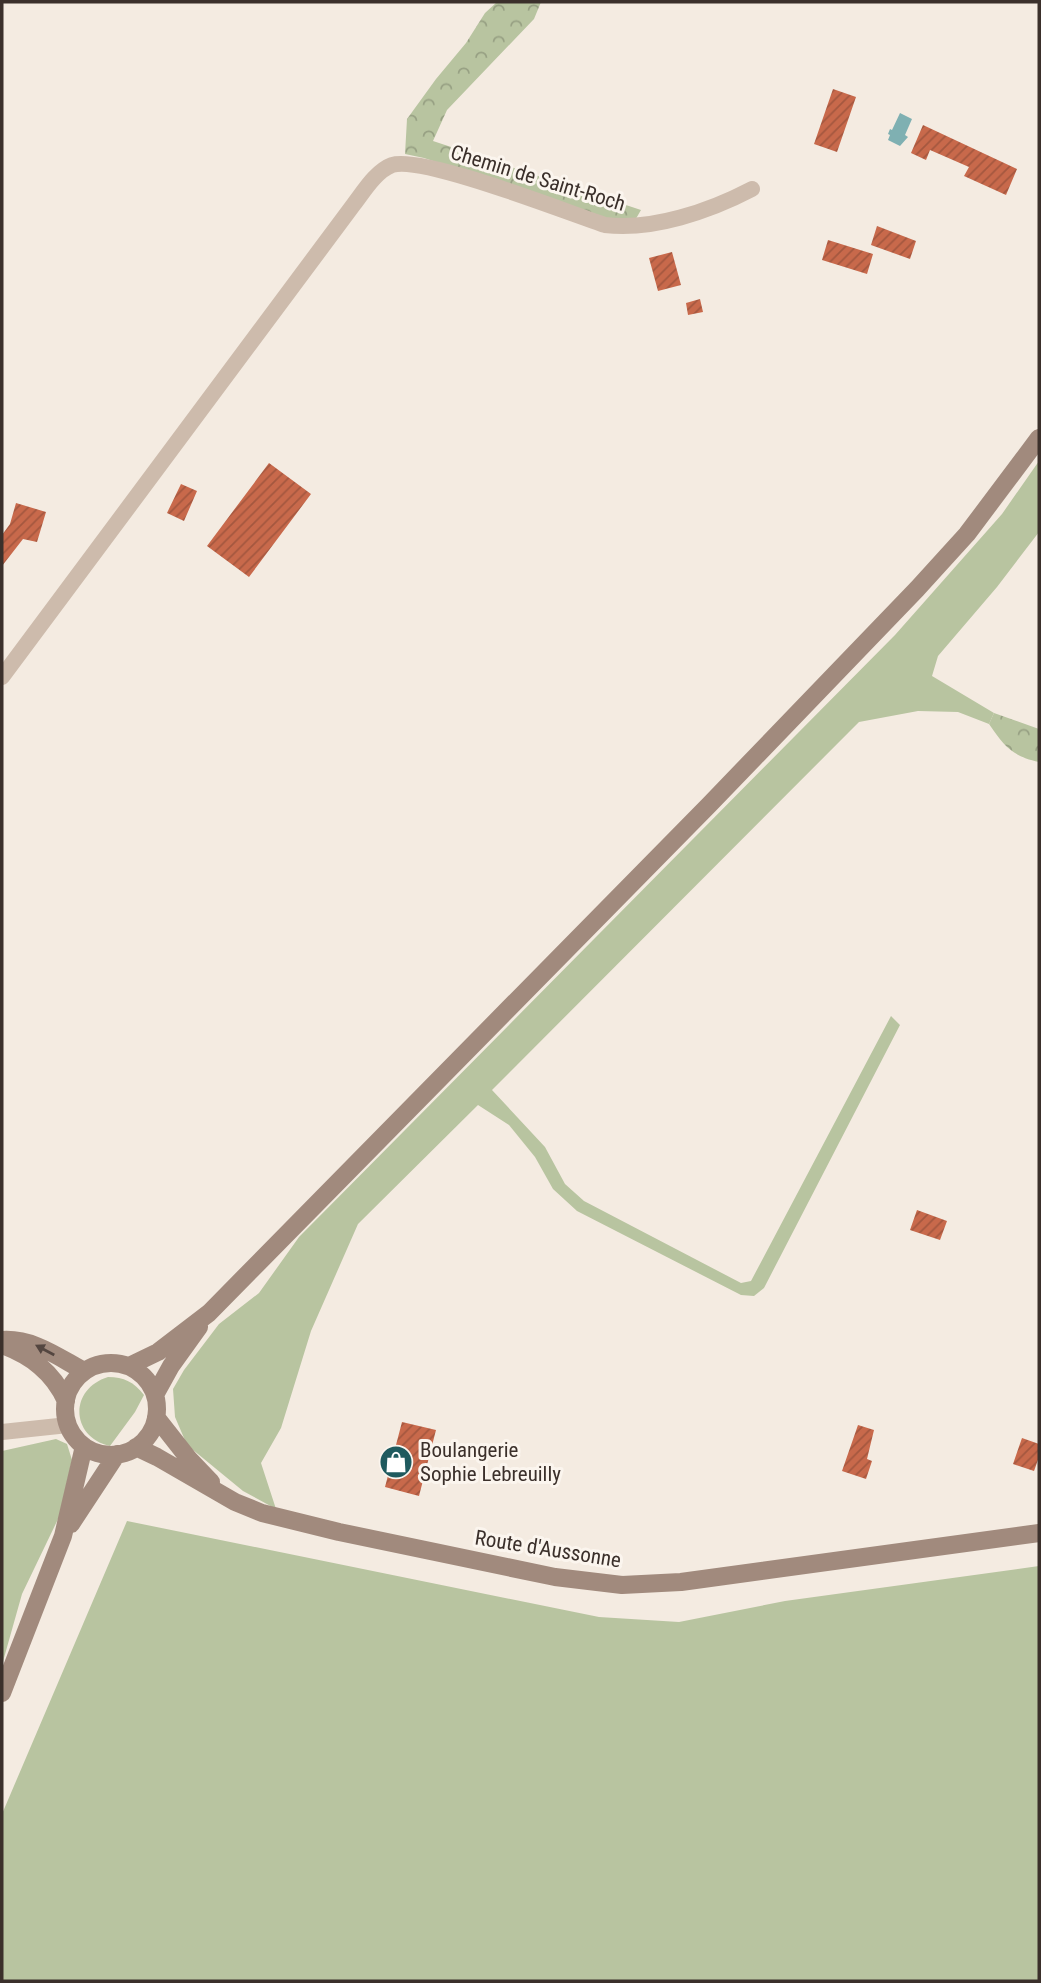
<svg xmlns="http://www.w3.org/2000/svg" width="1041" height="1983" font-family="'Roboto Condensed',sans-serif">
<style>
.grass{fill:#b8c4a0}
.forest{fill:url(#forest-crowns)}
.water{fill:#7fb0b2}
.building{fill:url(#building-hatch)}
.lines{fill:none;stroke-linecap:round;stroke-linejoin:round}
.minor{stroke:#cdbbac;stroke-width:16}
.secondary{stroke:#a18a7d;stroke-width:18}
.oneway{fill:#544640}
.labels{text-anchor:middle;stroke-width:6;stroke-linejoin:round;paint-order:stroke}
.street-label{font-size:21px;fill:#3b302b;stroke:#fbf5ee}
.poi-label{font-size:21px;fill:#3b302b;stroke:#fbf5ee;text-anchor:start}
</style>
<defs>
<pattern id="forest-crowns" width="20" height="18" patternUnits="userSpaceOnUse" patternTransform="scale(1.75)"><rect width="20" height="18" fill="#b8c4a0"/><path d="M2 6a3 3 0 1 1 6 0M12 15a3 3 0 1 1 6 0" fill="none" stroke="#97a083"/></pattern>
<pattern id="building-hatch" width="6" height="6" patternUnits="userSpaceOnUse" patternTransform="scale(1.75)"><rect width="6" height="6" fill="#c8694b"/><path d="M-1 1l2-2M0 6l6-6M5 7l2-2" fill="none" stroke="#a4573f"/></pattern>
</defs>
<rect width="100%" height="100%" fill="#f4ebe1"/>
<path class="grass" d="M1039,461V532L997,587L938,656L932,676L994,713L989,724L958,712L918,711L859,722L492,1090L545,1147L565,1184L584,1201L741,1283L751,1281L891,1016L900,1025L764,1288L754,1296L741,1295L577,1211L553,1189L535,1157L509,1125L478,1105L358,1224L311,1331L281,1428L261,1463L276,1509L243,1491L187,1445L175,1417L173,1389L184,1370L219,1324L259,1293L299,1237L895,635L1002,514Z
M108,1377C124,1377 134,1382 144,1395L135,1412L110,1446C70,1437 69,1389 108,1377Z
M56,1439L67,1444L72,1460L59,1517L22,1594L2,1665V1451Z
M127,1521L599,1617L679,1622L785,1601L1039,1566V1981H2V1814Z"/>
<path class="forest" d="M497,2H541L534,19L447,110L433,141L641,210L634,222L612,221L424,158L405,154L407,119L436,79L466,43L485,13Z
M994,713L1039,729V762C1012,756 1005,747 989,724Z"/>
<path class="water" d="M900,113L912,119L905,135L908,137L900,146L888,140L890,135L888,134L890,129L892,130Z"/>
<path class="building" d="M833,89L856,97L837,152L814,144Z
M923,125L1017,169L1006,195L964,176L969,167L930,150L926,160L911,153Z
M877,226L916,241L910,259L871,245Z
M828,240L873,254L867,274L822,260Z
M672,252L681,285L658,291L649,258Z
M700,299L703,312L688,315L686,303Z
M269,463L311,494L249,577L207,546Z
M181,484L197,491L184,521L167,513Z
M16,503L46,512L37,542L23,539L2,566V535L10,524Z
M917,1210L947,1221L940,1240L910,1230Z
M402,1422L436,1430L419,1496L385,1487Z
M858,1425L874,1430L867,1459L872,1461L866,1479L842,1471Z
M1022,1438L1039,1444V1457L1034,1471L1013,1464Z"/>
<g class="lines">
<path class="minor" d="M2,677L354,204C364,191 376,171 392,165C422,155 566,212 605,225C652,231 710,211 752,189
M2,1432L68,1425"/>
<path class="secondary" d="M2,1340C33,1338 58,1357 84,1371
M2,1345C31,1356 53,1372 66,1401
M65 1409a46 46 0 1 1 92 0a46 46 0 1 1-92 0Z
M129,1366L158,1352L209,1313L709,805L917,589L967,534L1039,438
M155,1395L171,1366L199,1327
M156,1417L189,1459L211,1482
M136,1447L157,1457L235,1502L262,1513L339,1532L555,1577L622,1585L681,1582L1039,1533
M71,1524L117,1454
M2,1693L63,1536L84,1446"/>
</g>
<defs><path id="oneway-solid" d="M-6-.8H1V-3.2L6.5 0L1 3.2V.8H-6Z" transform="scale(1.75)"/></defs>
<use class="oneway" href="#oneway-solid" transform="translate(45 1350) rotate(-152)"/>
<defs>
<symbol id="shop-disc" viewBox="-11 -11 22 22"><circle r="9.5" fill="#1f5a5e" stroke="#fbf5ee"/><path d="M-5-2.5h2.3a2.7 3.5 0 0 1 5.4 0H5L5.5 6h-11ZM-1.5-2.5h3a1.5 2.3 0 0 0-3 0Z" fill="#fff"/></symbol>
</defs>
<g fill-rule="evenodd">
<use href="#shop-disc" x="377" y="1443" width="38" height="38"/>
</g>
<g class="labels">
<g class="street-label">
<text transform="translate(538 178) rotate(17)" y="7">Chemin de Saint-Roch</text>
<text transform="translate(548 1549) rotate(9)" y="7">Route d'Aussonne</text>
</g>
<g class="poi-label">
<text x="420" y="1457">Boulangerie<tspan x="420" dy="24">Sophie Lebreuilly</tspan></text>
</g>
</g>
<rect width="1041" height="1983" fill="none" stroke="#3b302b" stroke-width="7"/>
</svg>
